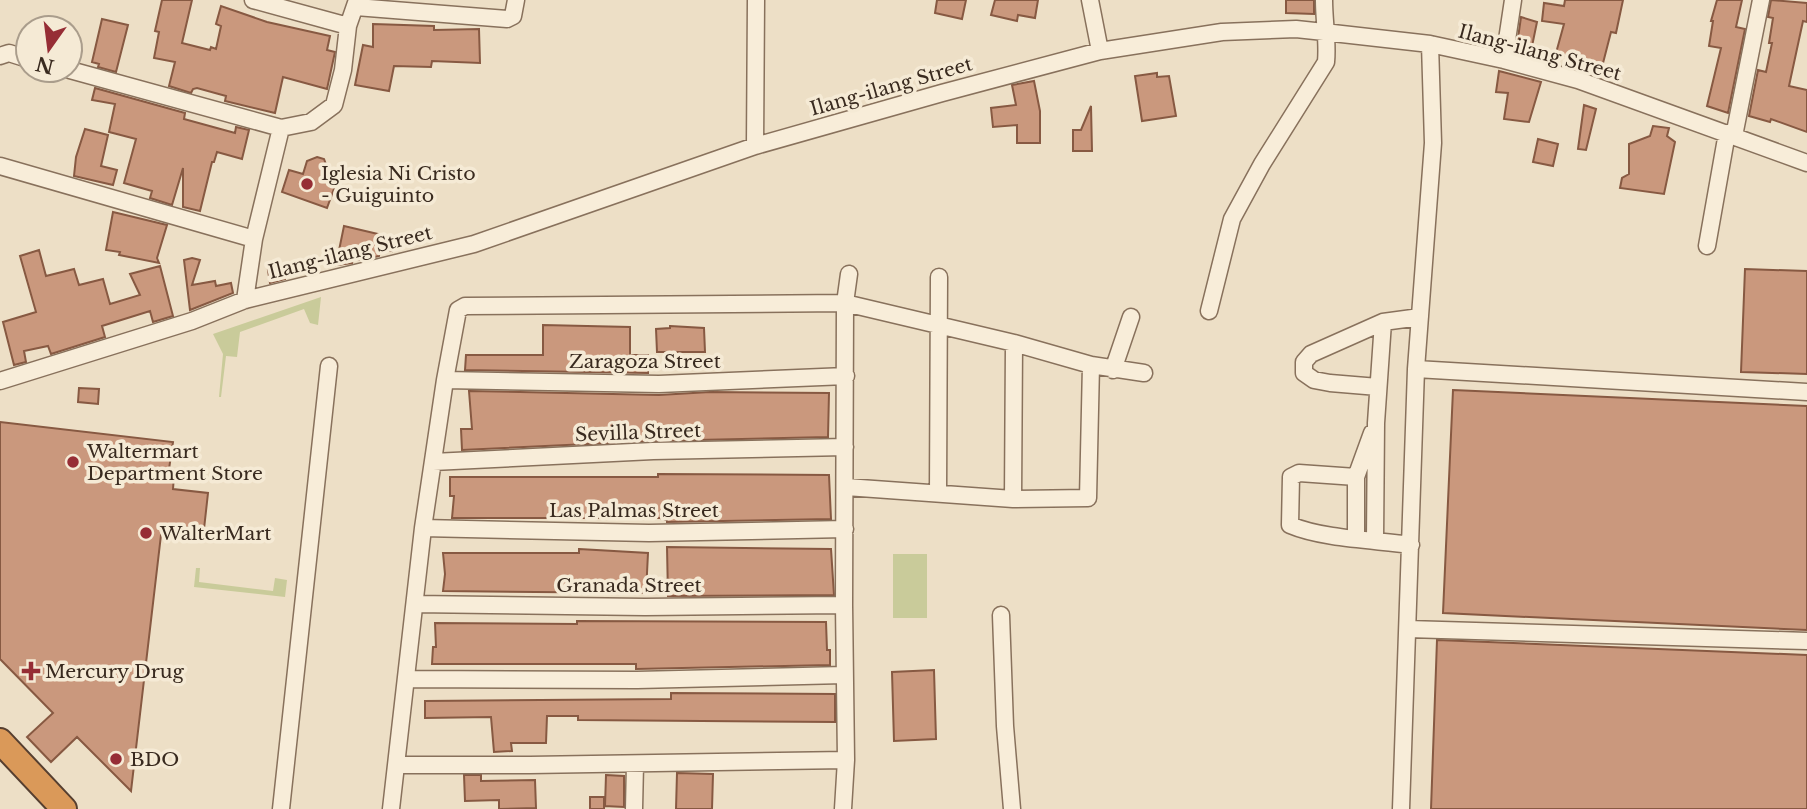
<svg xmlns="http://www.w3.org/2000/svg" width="1807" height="809" font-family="'Libre Baskerville',serif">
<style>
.green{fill:#c9cb9a}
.building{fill:#ca987d;stroke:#875942;stroke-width:2}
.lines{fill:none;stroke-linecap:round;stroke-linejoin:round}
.minor-casing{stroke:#88715c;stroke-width:19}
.highway-casing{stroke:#563f30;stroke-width:28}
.minor{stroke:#f8edd9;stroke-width:16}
.highway{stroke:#da9959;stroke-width:24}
.poi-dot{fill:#962d35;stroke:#f5ead5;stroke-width:2.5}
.labels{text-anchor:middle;stroke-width:7;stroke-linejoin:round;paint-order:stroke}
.street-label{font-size:19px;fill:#392a1f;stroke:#f5ead5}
.poi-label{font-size:19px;fill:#392a1f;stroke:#f5ead5;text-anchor:start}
</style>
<rect width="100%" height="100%" fill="#eddfc6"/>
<path class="green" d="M321,297L318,325L310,323L304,309L240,332L237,357L226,356L221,397H219L223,354L213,334Z
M893,554H927V618H893Z
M196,568H200L199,582L273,591L275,578L287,580L285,597L194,587Z"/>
<path class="building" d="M162,0H192L182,43L210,50L211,47L216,49L221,26L216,24L221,6L267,22L330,36L327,50L335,52L327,89L283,77L275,113L225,101L226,96L197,88L193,89L191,93L169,86L175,62L154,58L159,32L155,31Z
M937,0H966L962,19L935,13Z
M995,0H1038L1035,18L1018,15L1017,21L991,15Z
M1286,0H1314V14L1286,13Z
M1565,0H1623L1616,33L1611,32L1602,67L1556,53L1564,24L1542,21L1544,3L1564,6Z
M1717,0H1742L1736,27L1745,29L1728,113L1707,106L1721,48L1709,46L1713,21H1711Z
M1771,0L1807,3V22L1803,21L1789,86L1807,90V132L1771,119L1770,122L1749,116L1758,70L1766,72L1772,43H1769L1773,18L1768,17Z
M1521,17L1537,22L1530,56L1516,52Z
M102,19L128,25L116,72L98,67L99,64L92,62Z
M373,24L434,26V30L479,29L480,63L432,61L431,67L394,66L389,91L355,85L363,45L373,47Z
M1499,71L1541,82L1529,122L1504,119L1508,93L1496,92Z
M1157,73V77L1169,76L1176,116L1142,121L1135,76Z
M1034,81L1040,111V143H1017V125L993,127L991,108L1016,105L1012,85Z
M95,88L185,113L184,119L235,133L236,127L249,130L242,159L217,152L214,162H212L200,211L183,207V168L172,205L150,198L152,191L124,183L136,139L109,132L115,104L92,100Z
M1584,105L1596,109L1586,150L1578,149Z
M1091,106L1092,151H1073V130H1081Z
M1653,126L1669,128L1667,136L1675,142L1664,194L1620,188L1622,178L1629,174V144L1650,136Z
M85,129L108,135L101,166L117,170L113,185L74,176L76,157Z
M1538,139L1558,144L1553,166L1533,162Z
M317,157L324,159L327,167L322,181L335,186L327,208L282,192L289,170L303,174L307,161Z
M113,212L167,225L157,258L159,263L119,255L120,252L106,250Z
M344,226L395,238L392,251L380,248L379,256L363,260L353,259L352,263L336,265Z
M39,250L46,276L74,269L79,285L103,279L110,304L140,295L130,274L160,266L173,316L153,322L150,311L102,326L105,337L51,354L48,346L24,351L26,362L14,365L3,322L36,312L20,256Z
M192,258L200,260L192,285L215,281L216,286L231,283L233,293L190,310L184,260Z
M284,267L285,279L270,283L268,270Z
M1745,269L1807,271V374L1741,372Z
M543,325L630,327V355H648V373L465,370L466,355H543Z
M670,326L704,328L705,352H657L656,329L670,328Z
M79,388L99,389L98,404L78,402Z
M1453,390L1807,406V630L1443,613Z
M469,391L659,395L710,392L829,393L828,437L652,441L462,450L461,429H472Z
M0,422L173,442L168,476H174L173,489L208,493L204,529L168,526L167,535H161L131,791L77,737L51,762L27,737L53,713L0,659Z
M658,474L829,475L831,519L667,522V520L660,518H452L454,496H450V477H658Z
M667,547L831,549L834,595L668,596Z
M579,549L648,553L646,593L443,591L445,574L443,553H579Z
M577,621L826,622L827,650H830V665L636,669V664H432L433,647H436L435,623L577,624Z
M1437,640L1807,655V809H1431Z
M934,670L936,739L894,741L892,672Z
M671,693L835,694V722L578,720V716H547L546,743H511L512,751L494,752L491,717L425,718V701L671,699Z
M677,773L713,774L712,809H676Z
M464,775H481V781L535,780L536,808L499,809V800L465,801Z
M606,775L624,776V807L605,806Z
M590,797H604V809H590Z"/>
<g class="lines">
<defs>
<path id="minor" d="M253,0L348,26
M1090,0L1100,51
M356,7L507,19L513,16L516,0
M0,56L9,53L28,59
M1504,60L1513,0
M70,70L281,128
M1734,136L1761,0
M755,146L756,0
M0,166L254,239
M1707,246L1727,133
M245,300L254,239L281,128L311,122L334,105L343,70L348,26L357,0
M1209,311L1232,219L1262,164L1326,62C1328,42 1324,21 1324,0
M1416,369L1807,392
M1113,370L1131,317
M445,380L659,384L846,376
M0,381L192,321L245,300L474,244L755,146L942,93L1100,51L1222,32L1296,29L1324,32L1430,44L1504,60L1578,80L1807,163
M1378,387L1330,383L1314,380L1304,373V362L1311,354L1383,322L1420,317
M433,462L653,451L845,447
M1356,477L1372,433
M846,487L1013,499L1088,498L1091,365
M938,493L939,277
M1013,499L1014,343
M423,528L649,533L845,529
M1356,538V477L1299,473L1291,477L1290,525C1323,539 1375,540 1411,545
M1375,540L1376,423L1383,322
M415,604L645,607L844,605
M1001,615L1005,726L1012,809
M1408,629L1807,641
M408,679L637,680L844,675
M397,765H530L846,760
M281,809L329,366
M391,809L423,528L445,380L458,310L465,306L845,303L1014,343L1091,365L1144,373
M634,809L635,764
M843,809L846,760L844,605L845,303L849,274
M1401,809L1416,369L1433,143L1430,44"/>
<path id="highway" d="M0,741L64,809"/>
</defs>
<use href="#minor" class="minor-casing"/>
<use href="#highway" class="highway-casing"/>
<use href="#minor" class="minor"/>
<use href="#highway" class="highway"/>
</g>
<g class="poi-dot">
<circle cx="307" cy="184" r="7"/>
<circle cx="73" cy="462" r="7"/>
<circle cx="146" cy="533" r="7"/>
<path d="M27.5 660.5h7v7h7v7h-7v7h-7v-7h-7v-7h7z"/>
<circle cx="116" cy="759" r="7"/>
</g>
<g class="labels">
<g class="street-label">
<text transform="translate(1540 52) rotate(15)" y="7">Ilang-ilang Street</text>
<text transform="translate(891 86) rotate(-16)" y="7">Ilang-ilang Street</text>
<text transform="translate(350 252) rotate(-14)" y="7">Ilang-ilang Street</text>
<text x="645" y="368">Zaragoza Street</text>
<text transform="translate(638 432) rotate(-2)" y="7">Sevilla Street</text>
<text x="634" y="517">Las Palmas Street</text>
<text x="629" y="592">Granada Street</text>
</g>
<g class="poi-label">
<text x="321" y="180">Iglesia Ni Cristo<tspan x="321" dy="22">- Guiguinto</tspan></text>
<text x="87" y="458">Waltermart<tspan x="87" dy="22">Department Store</tspan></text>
<text x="160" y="540">WalterMart</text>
<text x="45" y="678">Mercury Drug</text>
<text x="130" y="766">BDO</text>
</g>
</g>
<g transform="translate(49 49) rotate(194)"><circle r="33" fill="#f5ead5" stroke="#aa9d8c" stroke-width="2"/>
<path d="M0-5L12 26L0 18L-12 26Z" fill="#962d35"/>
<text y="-10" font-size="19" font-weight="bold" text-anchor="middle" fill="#392a1f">N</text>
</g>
</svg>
